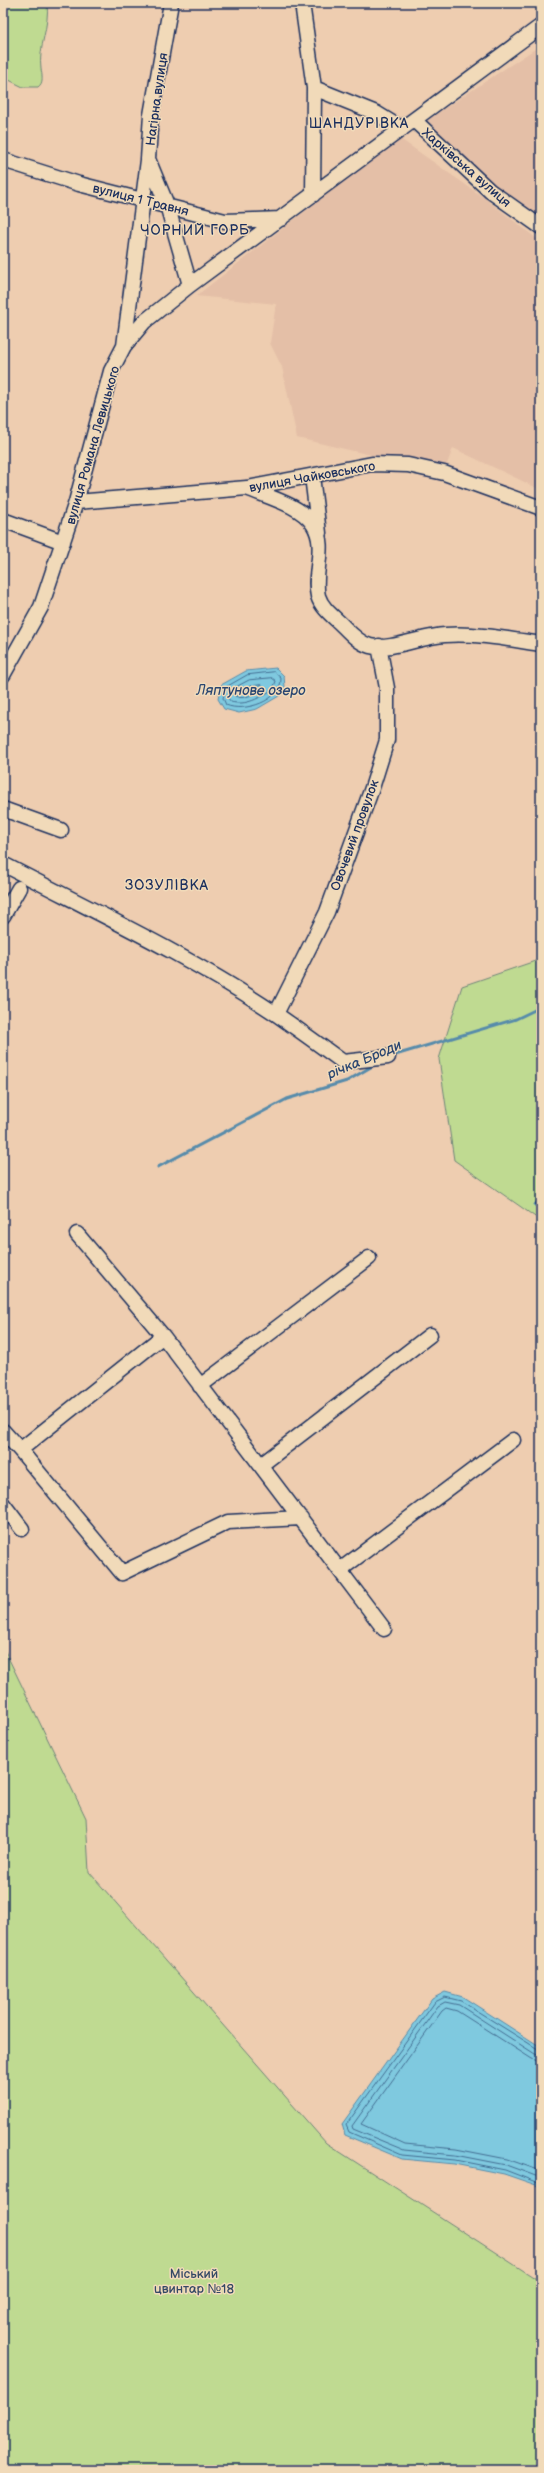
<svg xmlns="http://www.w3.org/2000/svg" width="544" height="2473" font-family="'Balsamiq Sans',sans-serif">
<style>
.built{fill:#e4bfa7}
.green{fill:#bfda91;stroke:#6d8478}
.water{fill:#7fc9df;stroke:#578bab}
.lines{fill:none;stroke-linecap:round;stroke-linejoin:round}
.shore{stroke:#436d92;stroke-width:1}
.stream{stroke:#578bab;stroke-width:3}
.minor-casing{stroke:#1b2f5e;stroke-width:17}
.minor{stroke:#f1dab9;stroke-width:14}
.labels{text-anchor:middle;stroke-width:3;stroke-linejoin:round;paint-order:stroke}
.street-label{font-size:13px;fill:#1b2f5e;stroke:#f1dab9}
.park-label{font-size:13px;fill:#344966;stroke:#f1dab9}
.neighbourhood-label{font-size:14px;letter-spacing:1px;fill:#1b2f5e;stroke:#f1dab9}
.water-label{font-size:14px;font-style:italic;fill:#2a4671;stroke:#f1dab9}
</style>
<rect width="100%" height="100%" fill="#eecdb0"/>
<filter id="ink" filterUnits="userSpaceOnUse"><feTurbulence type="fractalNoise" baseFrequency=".025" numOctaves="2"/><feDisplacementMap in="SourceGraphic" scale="8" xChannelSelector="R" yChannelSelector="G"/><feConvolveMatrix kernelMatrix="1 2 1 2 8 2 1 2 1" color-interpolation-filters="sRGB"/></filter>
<g filter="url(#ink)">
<path class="built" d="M541,45V220L496,187L424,122Z
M399,138L483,197L541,242V490L453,448L446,467L371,455L297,438L282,367L270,343L276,304L196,296Z"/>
<path class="green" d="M3,3H47C50,27 38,46 41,69C42,75 44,83 38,87H23L3,77Z
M541,959V1221L454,1160L439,1059L462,986Z
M3,1647L86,1818L89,1872L326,2143L541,2282V2470H3Z"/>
<path class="water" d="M276,668L284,676L285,687L279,696L257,709L239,713L224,709L218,699L221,685L246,671Z
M445,1992L463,1997L541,2047V2189L536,2185L504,2174L454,2164L402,2159L345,2135L342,2124L432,1999Z"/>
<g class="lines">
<path class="shore" d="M274,672L281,678C282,701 244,713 226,705L223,698L226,687L247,675Z
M272,678L276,681L273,689C260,698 246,706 231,702L228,698L230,690L249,680Z
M262,685L263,688C255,693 244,701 235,696L250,686Z
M541,2051L461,2001L445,1997L435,2002L346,2125L349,2132L402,2155L455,2160L505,2170L541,2184
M541,2056L535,2054L459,2005L445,2002L438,2006L352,2126L353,2129L404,2150L455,2155L506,2165L541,2178
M541,2062L532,2059L457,2011L446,2008L442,2011L361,2124L405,2144L456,2149L507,2159L541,2171"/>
<path class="stream" d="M392,1056L516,1019L541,1007
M158,1167L287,1099L347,1081L376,1064
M535,1205L541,1198"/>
<defs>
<path id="minor" d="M171,3L151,115L148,159L167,205L190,285
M302,3L314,88L313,195
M314,88L376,113L402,129
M414,120L490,191L541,227
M3,160L79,184L225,221L281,219
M124,346L148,160
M312,476L319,533
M247,488C268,497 300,505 313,524C328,547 312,572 318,596C322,609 334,617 343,626C350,633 359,643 370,646C390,651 423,636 445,635C478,633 508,639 541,644
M76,502L247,488L372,464L408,465L444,473L541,508
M3,520L63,542
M3,675L41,607L76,502L111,371L124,346L144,322L190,285L541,26
M3,809L61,830
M3,864C95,912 190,956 276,1014C299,1030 321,1046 343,1062L388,1057
M3,916L19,888
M276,1014L327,912L372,788L387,740V688L379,646
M163,1336L384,1629
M200,1386L369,1258
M3,1431L20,1450L163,1336L77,1234
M20,1450L122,1573L228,1522L301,1518
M261,1465L430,1335
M3,1504L22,1529
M340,1570L513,1440"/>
</defs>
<use href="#minor" class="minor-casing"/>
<use href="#minor" class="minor"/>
</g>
</g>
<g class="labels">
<g class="street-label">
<text transform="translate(156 99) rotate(-82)" y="5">Нагірна вулиця</text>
<text transform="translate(467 167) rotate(41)" y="5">Харківська вулиця</text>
<text transform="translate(141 199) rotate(14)" y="5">вулиця 1 Травня</text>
<text transform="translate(92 445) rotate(-74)" y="5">вулиця Романа Левицького</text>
<text transform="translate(312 476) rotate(-10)" y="5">вулиця Чайковського</text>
<text transform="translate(354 835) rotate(-70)" y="5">Овочевий провулок</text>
</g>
<g class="park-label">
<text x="194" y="2278">Міський<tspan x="194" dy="15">цвинтар №18</tspan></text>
</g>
<g class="neighbourhood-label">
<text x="359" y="128">ШАНДУРІВКА</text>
<text x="195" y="235">ЧОРНИЙ ГОРБ</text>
<text x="167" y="890">ЗОЗУЛІВКА</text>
</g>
<g class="water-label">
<text x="251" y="695">Ляптунове озеро</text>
<text transform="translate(364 1059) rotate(-23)" y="5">річка Броди</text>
</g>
</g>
<rect width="544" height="2473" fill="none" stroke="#f1dab9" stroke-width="16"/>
<rect x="8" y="8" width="528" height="2457" fill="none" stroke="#1b2f5e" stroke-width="1.5" filter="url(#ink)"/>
</svg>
